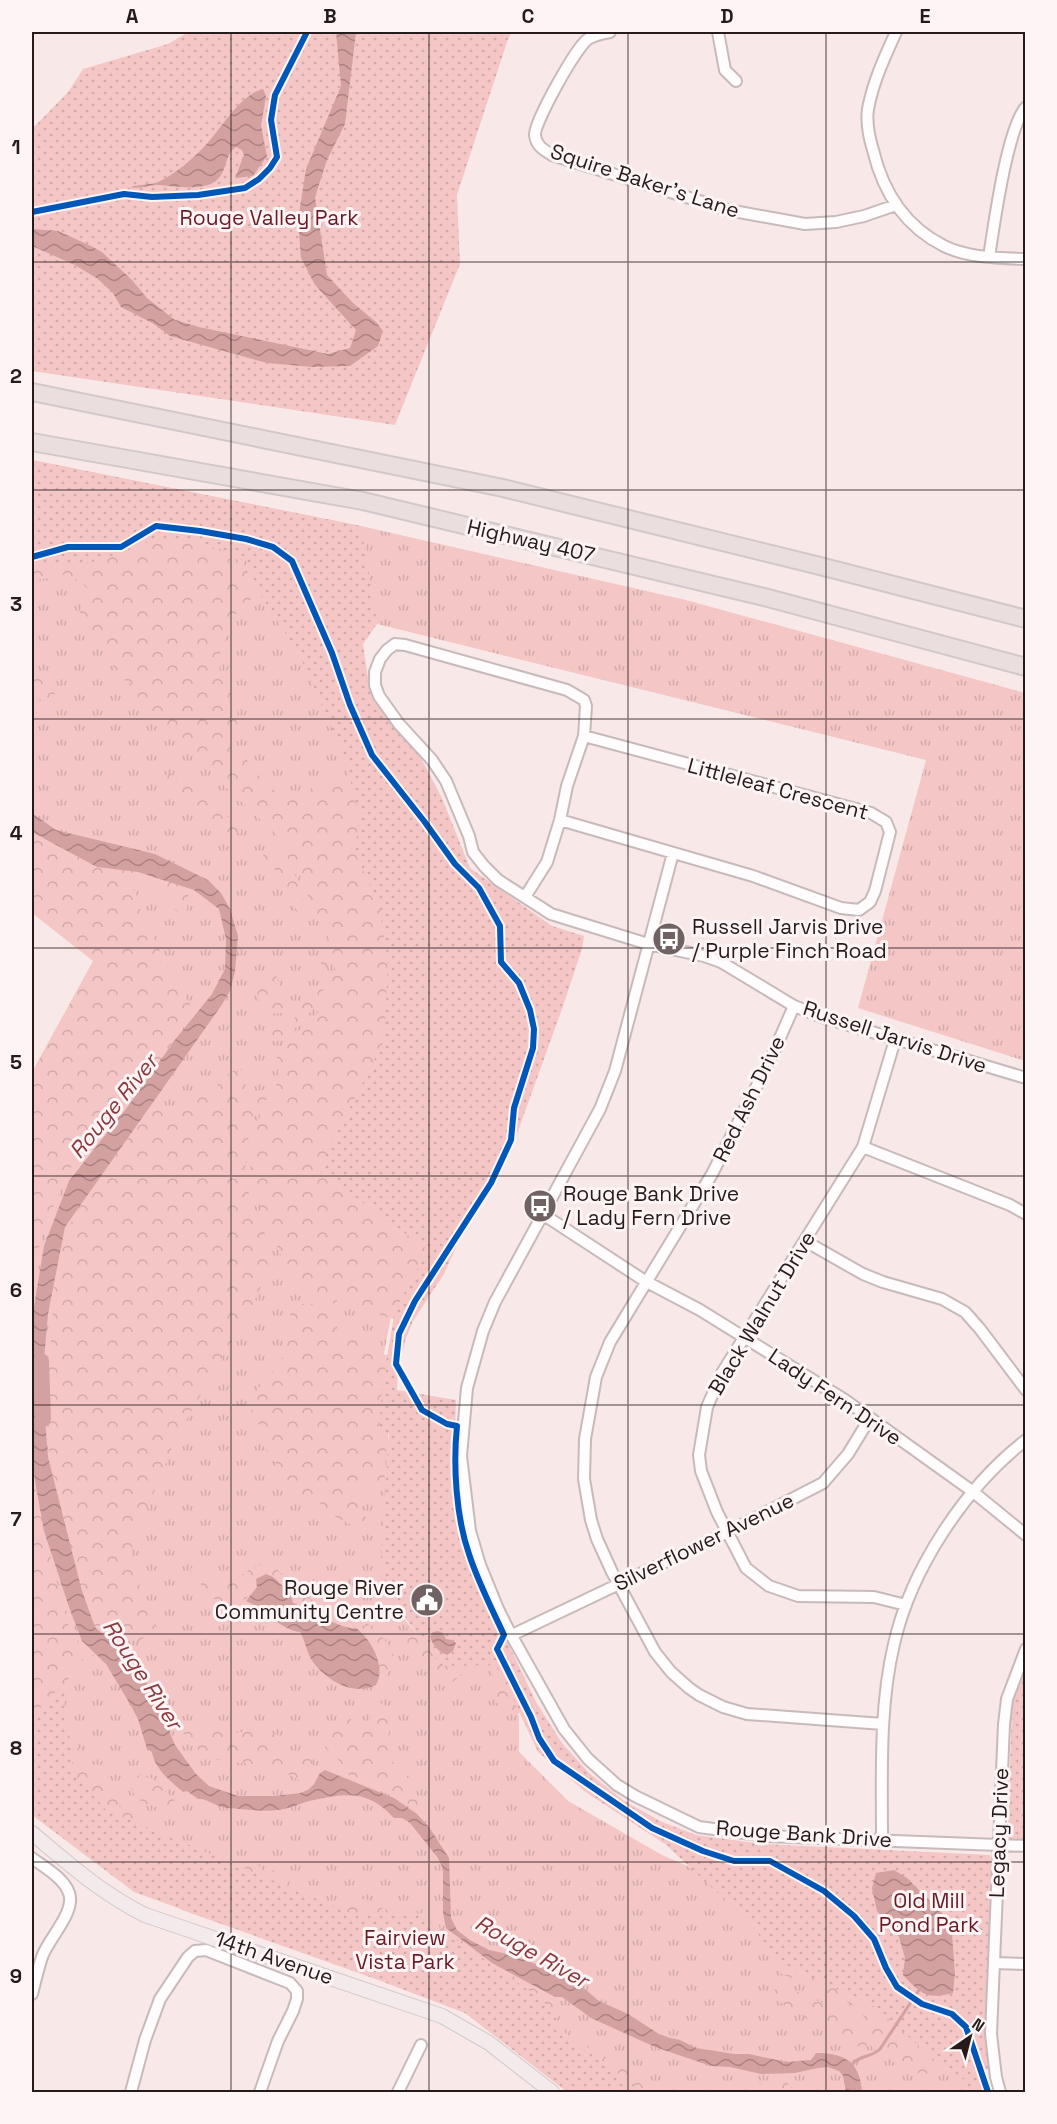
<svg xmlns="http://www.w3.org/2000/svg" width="1057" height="2124" font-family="'Space Grotesk',sans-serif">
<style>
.grass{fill:url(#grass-tufts)}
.forest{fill:url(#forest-crowns)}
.park{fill:url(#park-dots)}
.water{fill:url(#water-waves)}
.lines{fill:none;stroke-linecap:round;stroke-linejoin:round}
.stream{stroke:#d4a1a1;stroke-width:3}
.river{stroke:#d4a1a1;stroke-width:16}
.minor-casing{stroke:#c8baba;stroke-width:14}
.major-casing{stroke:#d1c9c9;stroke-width:16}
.highway-casing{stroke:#d1c9c9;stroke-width:20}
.minor{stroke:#fefcfc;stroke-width:10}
.major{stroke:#f3ebeb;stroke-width:14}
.highway{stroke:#ebdedf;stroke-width:16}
.cycleway-casing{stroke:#fdf5f5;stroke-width:10}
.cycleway{stroke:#0057b8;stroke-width:6}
.grid{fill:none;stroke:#261a1a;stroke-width:1.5;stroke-opacity:0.55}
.labels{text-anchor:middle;stroke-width:6;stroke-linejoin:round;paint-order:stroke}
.street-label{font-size:21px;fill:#261a1a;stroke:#fdf5f5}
.park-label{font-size:21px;fill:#6b1a24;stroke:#fdf5f5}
.poi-label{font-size:21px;fill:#261a1a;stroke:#fdf5f5;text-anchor:start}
.water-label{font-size:22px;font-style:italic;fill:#8c393e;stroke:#fdf5f5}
.neatline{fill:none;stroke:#261a1a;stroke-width:2}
.grid-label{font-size:20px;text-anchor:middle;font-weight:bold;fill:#261a1a}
</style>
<defs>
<pattern id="grass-tufts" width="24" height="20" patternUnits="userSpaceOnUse" patternTransform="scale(1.5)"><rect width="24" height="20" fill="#f4c6c6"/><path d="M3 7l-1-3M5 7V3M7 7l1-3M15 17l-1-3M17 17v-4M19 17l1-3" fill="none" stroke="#d1aaaa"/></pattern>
<pattern id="forest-crowns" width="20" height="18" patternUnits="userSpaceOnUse" patternTransform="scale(1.5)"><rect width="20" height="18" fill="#f4c6c6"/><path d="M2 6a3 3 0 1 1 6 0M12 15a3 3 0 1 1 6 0" fill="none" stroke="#d1aaaa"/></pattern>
<pattern id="park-dots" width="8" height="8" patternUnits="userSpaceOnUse" patternTransform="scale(1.5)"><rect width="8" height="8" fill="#f4c6c6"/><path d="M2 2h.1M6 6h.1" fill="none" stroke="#d1aaaa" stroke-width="1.8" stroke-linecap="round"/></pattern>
<pattern id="water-waves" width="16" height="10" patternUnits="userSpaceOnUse" patternTransform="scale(1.5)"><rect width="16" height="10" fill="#d4a1a1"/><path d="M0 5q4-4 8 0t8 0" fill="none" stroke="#ac8282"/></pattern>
</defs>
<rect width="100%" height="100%" fill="#f8e9e8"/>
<path class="grass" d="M32,460L361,526L686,600L1025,693V1061L858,1008L926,760L377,624L363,644L293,546Z
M188,533L253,561L368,763L393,1305L380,1375L409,1594L394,1607L442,1663L481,1648L519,1716V1752L568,1801L662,1855L778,1905L863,1988L976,2090L975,2092H606L500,2003L67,1811L32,1593V1239L51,1180L165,1028L32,848V549Z"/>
<path class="forest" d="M191,542L214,548L221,558L242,560L258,593L250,600L239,604C237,617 230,624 226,635C221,645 218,661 220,672C222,687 231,690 235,702C239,710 237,721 236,730L231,735L221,738C227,747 235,750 243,756C247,759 249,763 252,767C269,789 275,796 303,796L320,780C333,779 343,785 356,786L453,882L577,942L403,1322L349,1305L345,1301L346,1297L339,1294L336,1304L309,1295L287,1270L249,1180L256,1124L276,1088L278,1074L277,1056L278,1050L316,1015L328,994L335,969L334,958L327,934L311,908L304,881L287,857L285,843L286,840L284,838L282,840L217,779L209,761L210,749L200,755L190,749L143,706L138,698L137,688L124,680L115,673L112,662L89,634L80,612L83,599L89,593L88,589C58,560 57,585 32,578V558L88,551L121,553L151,543Z
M32,670L40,673L42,679C48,680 56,691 55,698L46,701L36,698L35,693H32Z
M171,774L178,779L190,781L231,820L241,826V833C218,831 217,834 203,814L194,817L189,813L192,808L191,800H185L180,803C176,792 163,789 154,783L158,776Z
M32,837L50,847L147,871L186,888L189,892L187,909L182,917L146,878L137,883L133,889L142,904L140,908L167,966L190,1004V1018L160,1061L149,1053L84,1139L46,1222L33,1269L32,1284V1072L93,961L32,913Z
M270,849C281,859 296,871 300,886C303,897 303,908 309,918L308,920L296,911L290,892L278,878L273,866L265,860L263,855Z
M325,948C332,981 323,999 301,1022C294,1030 285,1038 275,1042L268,1024L273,1018L281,1019L284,1025H288L295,1018L299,1003C302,1002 305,1003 308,1002C324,996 322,963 320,951Z
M265,970L275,973L287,1006L288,1009L284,1013L265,1014L255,990L256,976Z
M250,1065L253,1067L261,1065L262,1067C251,1079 242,1078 247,1099H254L272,1081L270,1094L250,1123L244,1181L274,1257L247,1318L237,1332L176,1438L131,1549L134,1573L155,1618L157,1638L152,1632L146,1635L140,1642L125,1639L113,1644L91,1624L70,1570L45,1429L43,1395L52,1335L55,1269L59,1244L102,1168L148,1110L176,1109L199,1097L216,1096L219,1092L216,1077L219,1074L227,1075L235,1070L238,1072Z
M308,1303L336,1310L334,1322L340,1333L374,1342L377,1351L386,1355L393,1353L384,1485L382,1490L378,1492L367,1486L362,1488L355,1497C358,1506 364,1518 372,1522L382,1516L381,1524L370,1531H363L330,1514L320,1503L295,1493L287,1487L282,1472L263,1446C273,1432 250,1423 251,1406C253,1389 267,1380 276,1368C288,1352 291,1329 290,1311L298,1305Z
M32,1470L48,1548L72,1639L78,1640L79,1647L82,1650L86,1649L97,1659L86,1662L82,1659L79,1661L66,1683L64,1690V1725L68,1734L87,1756L84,1760L87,1764L102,1765L77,1804L103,1766L108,1774L107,1782L113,1785L120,1808L126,1805L127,1808L138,1806L152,1813L145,1832C152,1839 161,1837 170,1834L182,1840L187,1853L203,1864L210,1862L214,1851L225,1859H245L261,1867L264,1873L269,1874L274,1870C283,1876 292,1881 295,1892L303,1891L305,1898L323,1904L329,1901L337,1903L363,1897L385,1910L402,1911L406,1921H411L427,1909L439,1925L442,1941L449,1945L464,1948L490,1962L561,2005L560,2019L565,2033L636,2075L640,2083L648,2092H578L556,2073L469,2006L373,1978L182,1910L146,1890L130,1885L99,1857L96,1842L69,1818L45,1811L34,1729L32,1725Z
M196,1564L207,1570L213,1577L220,1576L235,1579C250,1571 256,1560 274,1567L313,1601L353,1618L350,1628L326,1619L303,1605L294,1603L289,1591L271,1575L264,1573L256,1577L254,1590L245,1600L240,1597L235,1598L233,1609L221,1607C214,1598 192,1576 190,1569Z
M366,1623C379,1633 405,1654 389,1671C385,1676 386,1679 379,1680L377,1656L361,1632Z
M407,1626L416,1636L419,1635L484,1640L522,1712L518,1714H507L502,1709L488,1691L495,1688L497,1683L488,1664L481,1666L468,1664L465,1671L453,1682L447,1679L443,1681C417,1668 414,1665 406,1639L408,1635Z
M383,1702L393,1717C385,1747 383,1757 408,1778L409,1781L401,1784C409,1796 424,1794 428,1809L419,1812C412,1807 404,1800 395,1797C373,1786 342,1782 337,1755L325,1748L328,1740L327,1733L335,1723L347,1716L356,1724L369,1722L372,1715Z
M209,1724L229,1729L234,1733L243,1732L249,1725L267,1734L278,1735C273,1751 281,1755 293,1764L300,1761L302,1751L311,1758L315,1772L305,1784C291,1775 274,1765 257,1769L248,1764L202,1757C196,1745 192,1736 179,1732L177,1728L182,1726L192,1729Z
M141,1774L153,1779L174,1800L176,1804L172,1809C156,1808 133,1804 131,1785L134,1778Z
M757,1904L966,2080C950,2072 938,2059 925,2076L893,2062L887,2053L880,2054L870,2045H867L863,2047L857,2046L855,2043L862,2038L866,2032L858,2039L844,2042L780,2002L771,1990L789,1988L827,2005L861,2026L865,2020C861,2000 798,1983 781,1973L777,1963L779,1960Z
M778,2079C788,2081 789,2085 796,2092H773L757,2082Z"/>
<path class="park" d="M188,32H512L508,39L457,195L460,264L395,425L32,371V125L35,126L69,91L83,69L168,44Z
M32,460L361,526L377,623L363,644L370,691L421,758L442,798L470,868L552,926L584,936L582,949L562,1009L514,1142L497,1180L457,1245L444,1274L413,1321L406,1338L398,1368L397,1390L456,1400L454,1466L467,1557L536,1702L562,1743L589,1773L623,1800L660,1821L696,1835L763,1844L990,1855L992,1861L987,2040L990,2068L982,2072L989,2092H968L965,2080L948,2071L872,2005L780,1963L750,1923L665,1844L587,1793L538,1752L497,1665L441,1666L389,1596L381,1557L389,1434L379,1433L382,1387L395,1310L428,1250L318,1170L384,1041L388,962L379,905L355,853L359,815L344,755L297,650L263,600L245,558L192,539L148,542L99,561L51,566H32Z
M1025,1666V1842L1014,1841L1008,1838L1012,1701Z
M65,1682L64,1725L69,1733L73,1772L106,1810L350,1913L416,1912L534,1994L554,2011L563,2035L600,2060L643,2092H567L465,2013L373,1978L134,1892L32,1815V1715V1717Z"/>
<path class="water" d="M336,32H356L345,124L327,160L315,197L327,275L353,303L376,322L383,331L378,346L350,366L312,367L267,363L170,336L154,324L121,307L113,293L98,279L75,265L32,246V229L58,231L91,246L102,252L132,280L147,298L175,320L199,327L328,354L350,348L356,330L315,285L301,258L298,220L306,169L341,86Z
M263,89L266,96L261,126L267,156L253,176L235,178L244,155L242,150L236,147C225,154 227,170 218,179C206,192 174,186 158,185C149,184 140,190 131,187C139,184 150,185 158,182C174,175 191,160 203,148C219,132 240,94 263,89Z
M32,813L56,830L155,854L208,880L221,893L230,909L238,936L235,971L230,991L221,1006L65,1227L48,1314L42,1382L48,1457L82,1591L95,1627L127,1656L153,1692L175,1745L196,1774L209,1786L238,1796H275L300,1793L308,1790L314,1784L320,1773L325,1770L394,1798L417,1814L429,1827L449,1858L451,1918L457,1930L470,1940L489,1950L512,1955L556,1972L586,1990L599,2001L628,2014L659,2034L670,2038L680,2040L696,2048L734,2054H749L786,2062L811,2060L816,2053C845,2053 860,2062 862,2092H846L843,2076L839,2071L828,2067L818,2068L795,2073L761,2074L730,2067L711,2066L655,2047L591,2018L562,1997H555L492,1963L446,1928L443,1913V1869L438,1858L410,1823L402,1818H394C368,1790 348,1793 314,1800C302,1802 290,1809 278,1810C261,1812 245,1809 228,1808C220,1808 210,1801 202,1799H198L187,1791L183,1792C171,1782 154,1768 152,1752L147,1749L138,1719L130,1704L106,1664L82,1641L70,1610L44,1531L32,1464V1319L44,1246L69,1181L129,1105L174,1041L212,994L225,969L226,939L219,909L194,890L138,872L97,867L32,832Z
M266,1574L273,1577L289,1592L293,1603C309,1608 342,1631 356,1628C370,1638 387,1666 376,1685C352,1697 324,1679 311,1659C306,1650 305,1640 300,1632C278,1629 266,1609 246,1601L257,1587L256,1579Z
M438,1631L443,1633L446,1639L452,1640L456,1643L453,1651L447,1655C438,1651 434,1647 430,1637L433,1632Z
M894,1870L907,1878L944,1915V1925L952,1934L955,1974L953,1993C927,2000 921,1994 903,1975L905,1958L899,1937L877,1911L872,1888L876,1873Z"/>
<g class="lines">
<path class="stream" d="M851,2065C861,2054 871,2058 880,2049L919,1990"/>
<path class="river" d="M41,1361L43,1419"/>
<defs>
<path id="minor" d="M610,32C604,33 594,35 588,39C576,47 534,123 535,135C536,146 544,150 552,155L728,210L805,224L836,222L864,216L896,205
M718,32L725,70L736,81
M896,32C885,56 873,82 868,109C866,123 869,137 873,150C883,192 904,226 944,246C968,258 1000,258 1026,259
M989,257C994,225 1007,128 1026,107
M560,820L753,876L841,908L859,910L870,902L875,891L890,832L886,822L871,813L584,736
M673,853L615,1071L600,1109L495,1302L483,1331L467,1388L461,1456L470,1531L480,1565L498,1609L509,1631L564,1729L588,1759L617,1785L635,1796L699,1827L766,1836L1026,1846
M525,897L547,862L560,820L567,786L584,736L586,706L584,700L567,690L405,645L395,644L387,650L380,659L375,672V685L379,696L399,724L432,760L446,781L469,836L473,852L484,866L498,880L551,914L648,944L704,956L721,962L794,1006L822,1017L1026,1078
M794,1006L772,1056L712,1174L610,1342L596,1377L585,1439L584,1479L591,1520L597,1539L612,1572L655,1652L671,1672L689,1688L699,1695L723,1707L747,1714L883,1724
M895,1040L863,1147L722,1373L707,1407L699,1455L701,1471L717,1512L746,1568L769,1586L798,1596L874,1597L906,1605
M863,1147L1010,1205L1026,1214
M544,1215L645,1281L700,1310L845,1400L972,1491L1026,1535
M805,1241L863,1274L883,1282L942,1299L965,1312L980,1329L1026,1390
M512,1635L728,1532L823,1483L848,1454L870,1418
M882,1839C882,1775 879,1707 894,1644C911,1569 965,1487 1026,1440
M32,1858C44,1867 64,1878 69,1893C76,1912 48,1939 42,1957C38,1969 35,1982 32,1994
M994,1963L1026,1964
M131,2092L145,2040L160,1999L188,1957L195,1951L206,1950L290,1983L297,1991V1999L293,2011L278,2041L260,2092
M398,2092L421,2045
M1000,2092L996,2077L991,2034L1004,1724L1007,1699L1026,1649"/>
<path id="major" d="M32,1833C69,1864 101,1893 145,1915L442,2016L489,2043L552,2092"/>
<path id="highway" d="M32,392L503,488L816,565L1026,619
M32,442L363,501L764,597L1026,667"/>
</defs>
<use href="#minor" class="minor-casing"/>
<use href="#major" class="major-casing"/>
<use href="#highway" class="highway-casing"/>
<use href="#minor" class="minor"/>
<use href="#major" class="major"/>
<use href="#highway" class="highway"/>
<defs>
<path id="cycleway" d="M32,212L124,194L152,197L198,195L245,188L259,179L270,168L277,157L271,120L275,95L307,32
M32,557L68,547H121L156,526L200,531L246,539L273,547L292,561L332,653L350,705L372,755L424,821L455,864L479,888L500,926L501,962L519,983L530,1010L534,1029L533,1048L514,1108L511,1140L491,1183L415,1301L399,1334L396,1364L422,1410L447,1424L457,1426C453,1465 456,1517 469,1554C478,1582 492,1609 504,1635L497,1649L531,1717L539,1738L554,1761L652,1828L703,1851L734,1861H770L824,1891L854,1916L874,1939L886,1968L897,1987L922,2004L952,2014L966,2027L988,2092"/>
</defs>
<use href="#cycleway" class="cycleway-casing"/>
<use href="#cycleway" class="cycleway"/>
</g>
<path class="grid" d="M231,32V2092M429,32V2092M628,32V2092M826,32V2092M32,262H1026M32,490H1026M32,719H1026M32,948H1026M32,1176H1026M32,1405H1026M32,1634H1026M32,1862H1026"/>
<defs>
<symbol id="bus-disc" viewBox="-11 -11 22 22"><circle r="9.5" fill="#706262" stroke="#fdf5f5"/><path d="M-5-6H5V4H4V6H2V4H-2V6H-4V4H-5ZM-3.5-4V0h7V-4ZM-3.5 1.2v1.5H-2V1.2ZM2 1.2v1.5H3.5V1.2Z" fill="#fff"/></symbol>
<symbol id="civic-disc" viewBox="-11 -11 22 22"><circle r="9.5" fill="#706262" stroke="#fdf5f5"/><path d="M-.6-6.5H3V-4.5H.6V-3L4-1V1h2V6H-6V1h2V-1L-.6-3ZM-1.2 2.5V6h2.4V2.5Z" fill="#fff"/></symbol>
</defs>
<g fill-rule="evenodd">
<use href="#bus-disc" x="650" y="920" width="38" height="38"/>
<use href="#bus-disc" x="521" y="1187" width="38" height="38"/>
<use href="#civic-disc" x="408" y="1581" width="38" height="38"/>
</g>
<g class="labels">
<g class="street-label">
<text transform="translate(645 181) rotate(18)" y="7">Squire Baker's Lane</text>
<text transform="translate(531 541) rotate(13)" y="7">Highway 407</text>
<text transform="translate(778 789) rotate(15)" y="7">Littleleaf Crescent</text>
<text transform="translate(895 1037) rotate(18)" y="7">Russell Jarvis Drive</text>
<text transform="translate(749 1099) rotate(-64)" y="7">Red Ash Drive</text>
<text transform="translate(762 1313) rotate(-59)" y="7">Black Walnut Drive</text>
<text transform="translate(835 1397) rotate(34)" y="7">Lady Fern Drive</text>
<text transform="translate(704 1542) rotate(-26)" y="7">Silverflower Avenue</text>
<text transform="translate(999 1833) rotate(-88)" y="7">Legacy Drive</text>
<text transform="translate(804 1834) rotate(4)" y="7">Rouge Bank Drive</text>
<text transform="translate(274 1958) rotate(19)" y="7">14th Avenue</text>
</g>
<g class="park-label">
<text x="269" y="225">Rouge Valley Park</text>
<text x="929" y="1908">Old Mill<tspan x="929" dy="24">Pond Park</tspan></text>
<text x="405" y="1945">Fairview<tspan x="405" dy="24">Vista Park</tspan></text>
</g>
<g class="poi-label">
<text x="692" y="934">Russell Jarvis Drive<tspan x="692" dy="24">/ Purple Finch Road</tspan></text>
<text x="563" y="1201">Rouge Bank Drive<tspan x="563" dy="24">/ Lady Fern Drive</tspan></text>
<text x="404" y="1595" text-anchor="end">Rouge River<tspan x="404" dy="24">Community Centre</tspan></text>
</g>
<g class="water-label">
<text transform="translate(113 1106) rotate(-51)" y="8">Rouge River</text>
<text transform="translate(143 1674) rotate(57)" y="8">Rouge River</text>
<text transform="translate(532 1951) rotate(29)" y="8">Rouge River</text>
</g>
</g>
<rect width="1057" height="2124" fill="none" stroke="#fdf5f5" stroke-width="66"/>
<g transform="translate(970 2037) rotate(35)" stroke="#fdf5f5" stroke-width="4.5" paint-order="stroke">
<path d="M0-4.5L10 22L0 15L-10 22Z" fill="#261a1a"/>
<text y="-9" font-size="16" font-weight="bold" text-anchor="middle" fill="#261a1a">N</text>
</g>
<rect x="33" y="33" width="991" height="2058" class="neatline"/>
<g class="grid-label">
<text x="132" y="23">A</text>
<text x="330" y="23">B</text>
<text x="528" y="23">C</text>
<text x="727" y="23">D</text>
<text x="925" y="23">E</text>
<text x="16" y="154">1</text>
<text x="16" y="383">2</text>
<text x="16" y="611">3</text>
<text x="16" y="840">4</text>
<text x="16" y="1069">5</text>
<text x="16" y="1297">6</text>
<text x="16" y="1526">7</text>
<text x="16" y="1755">8</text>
<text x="16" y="1983">9</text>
</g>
</svg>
